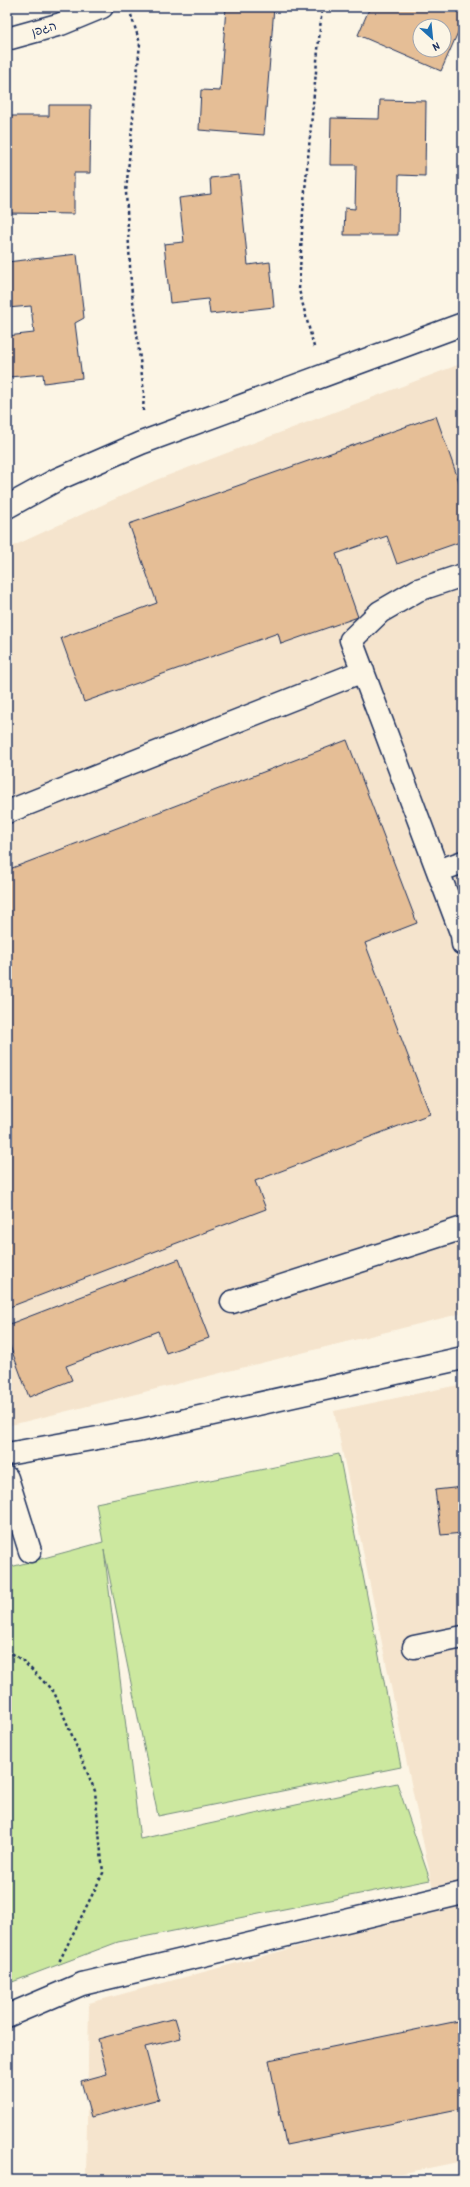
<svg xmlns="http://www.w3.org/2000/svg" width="470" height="2187" font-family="'Patrick Hand','Playpen Sans Hebrew',sans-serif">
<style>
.built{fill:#f5e4cd}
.green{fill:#cce89f;stroke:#748c7e}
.building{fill:#e5be96;stroke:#1b2f5e;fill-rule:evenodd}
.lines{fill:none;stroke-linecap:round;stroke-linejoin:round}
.minor-casing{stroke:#1b2f5e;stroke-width:25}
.path{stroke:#1b2f5e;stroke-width:2.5;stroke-dasharray:3 3;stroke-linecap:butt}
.minor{stroke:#fcf5e5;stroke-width:22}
.labels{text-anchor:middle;stroke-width:4;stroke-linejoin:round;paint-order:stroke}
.street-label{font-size:12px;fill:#1b2f5e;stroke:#fcf5e5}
</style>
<rect width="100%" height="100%" fill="#fcf5e5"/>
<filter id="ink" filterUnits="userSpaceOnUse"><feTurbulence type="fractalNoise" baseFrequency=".025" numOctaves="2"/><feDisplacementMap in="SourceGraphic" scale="8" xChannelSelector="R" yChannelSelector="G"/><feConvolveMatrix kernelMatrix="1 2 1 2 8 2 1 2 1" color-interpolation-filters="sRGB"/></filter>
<g filter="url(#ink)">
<path class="built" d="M463,363V1313L7,1426V549L156,480Z
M463,1384V2161L370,2180H86L89,2003L437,1909L334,1411Z"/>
<path class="green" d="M339,1454L401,1767L158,1816L104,1550L140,1839L397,1783L430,1880L118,1942L7,1984V1568L103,1542L96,1503Z"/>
<path class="building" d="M226,7H274L264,135L199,130L201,90L220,91Z
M370,7H463V21L441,71L358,35ZM420,26H444V50H420Z
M380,100L426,101L425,176L399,175L398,235H344L345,208L355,209L356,165H330L331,118L379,119Z
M49,105H91L90,173H74V214L7,213V116H49Z
M239,175L248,265L270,262L274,307L210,314L208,299L170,303L164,244L184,242L179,198L211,194L210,178Z
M77,254L84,318L75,323L82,378L44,383L43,374L9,377L7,336L34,333L31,306L7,308V262Z
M436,416L463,493V541L397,564L387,536L336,554L358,617L281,644L278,633L84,702L61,638L157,603L129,524Z
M347,740L417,923L365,943L430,1114L255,1181L266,1209L7,1308V870Z
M179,1259L209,1338L166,1353L158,1331L66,1366L72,1380L29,1397L7,1338V1325Z
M463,1487V1533L441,1535L435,1490Z
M175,2018L181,2038L145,2047L159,2099L91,2117L81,2081L107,2074L98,2039Z
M463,2020V2109L286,2145L269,2060Z"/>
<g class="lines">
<defs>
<path id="minor" d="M7,39L61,24L102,7
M7,507L58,479L141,443L463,324
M463,575L418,590L380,612L351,640L462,935L463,944
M7,812L363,671
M438,871L463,862
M232,1302L463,1228
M7,1454L137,1431L463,1358
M7,1478L30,1551
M414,1647L463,1637
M7,2016L82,1984L463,1893"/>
</defs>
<use href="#minor" class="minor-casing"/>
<path class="path" d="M131,15L140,43L126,192L131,284L144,393L143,411
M314,347L299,290L303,212L322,7
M7,1650L23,1661L54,1692L95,1791L103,1873L59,1962"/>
<use href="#minor" class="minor"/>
</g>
</g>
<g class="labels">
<g class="street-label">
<text transform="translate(44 29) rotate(-17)" y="4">הגפן</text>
</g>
</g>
<rect width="470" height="2187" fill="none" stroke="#fcf5e5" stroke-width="24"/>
<rect x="12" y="12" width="446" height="2163" fill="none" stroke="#1b2f5e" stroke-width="1.5" filter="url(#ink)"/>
<g transform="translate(432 38) rotate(153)"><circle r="19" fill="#fcf5e5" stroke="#a2a6af"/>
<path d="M0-3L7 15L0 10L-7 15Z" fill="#1f6fb2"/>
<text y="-6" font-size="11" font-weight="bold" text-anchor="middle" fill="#1b2f5e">N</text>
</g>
</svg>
